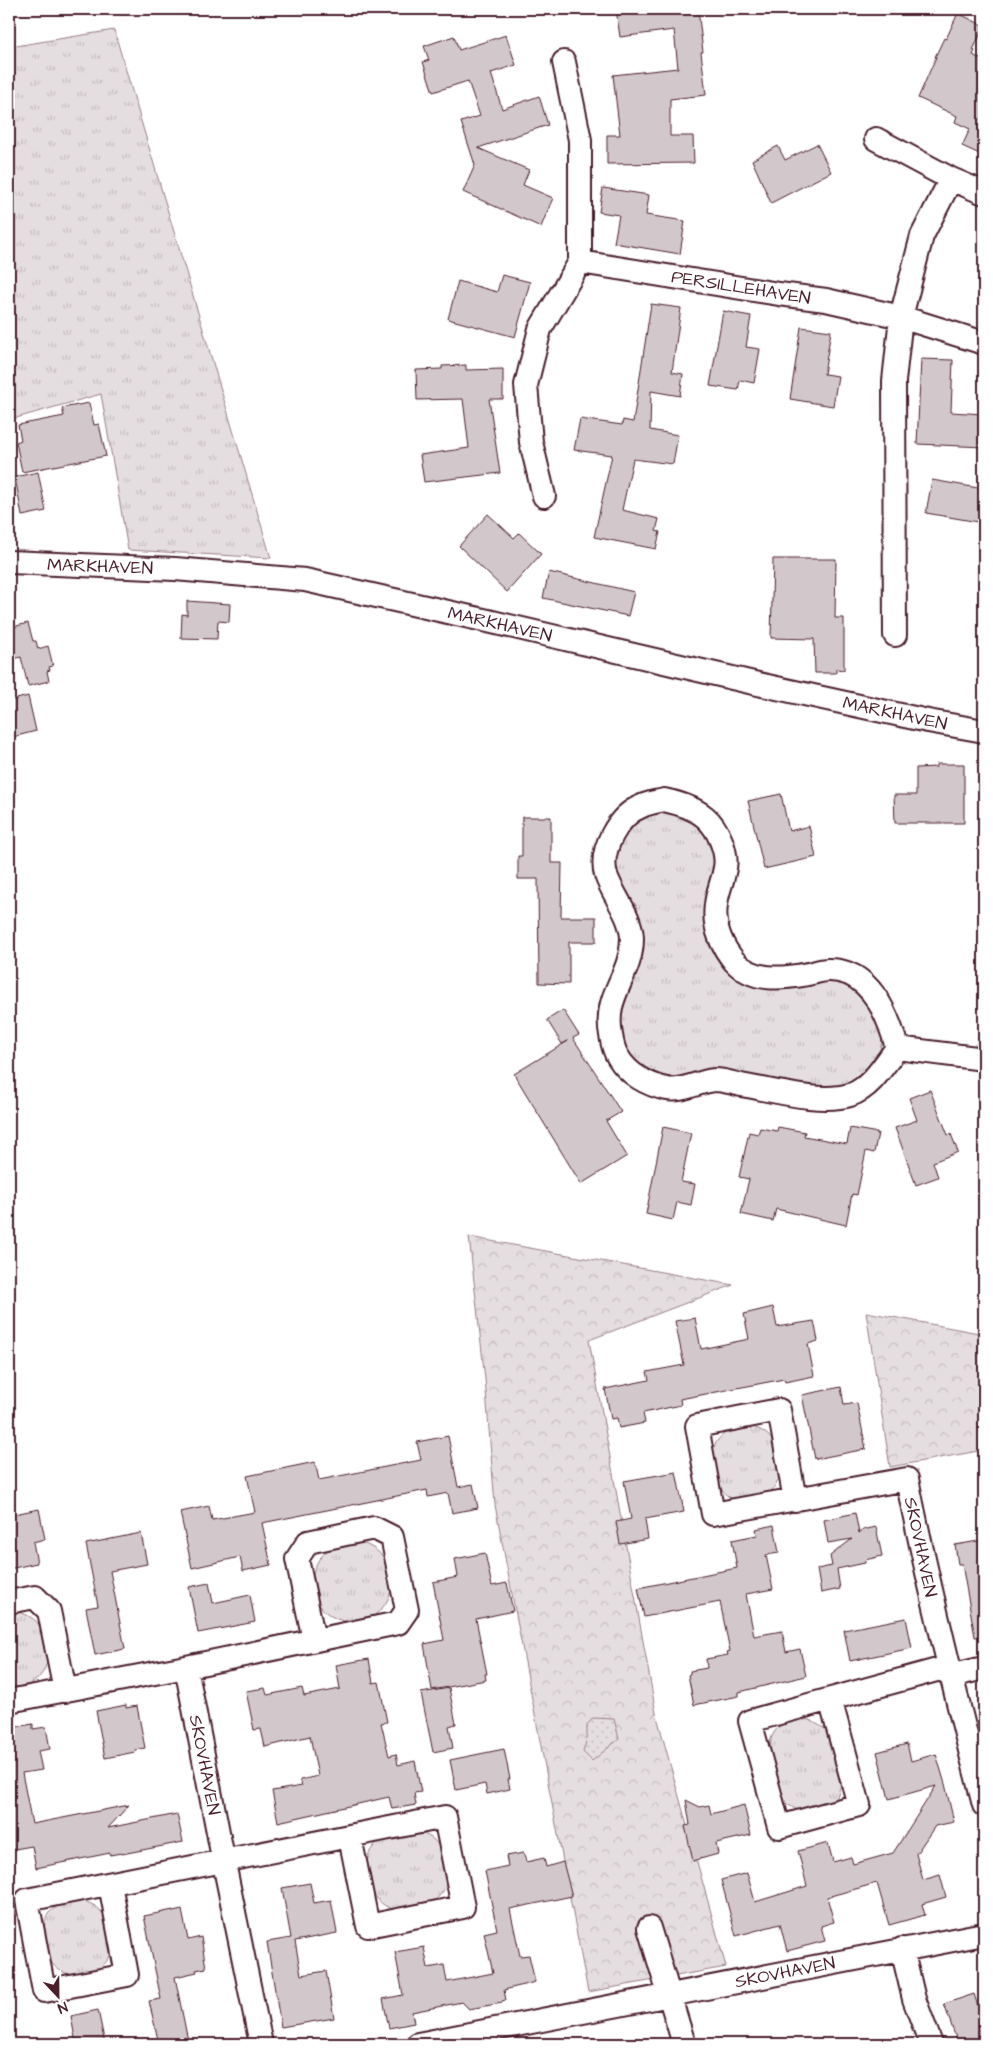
<svg xmlns="http://www.w3.org/2000/svg" width="993" height="2053" font-family="'Architects Daughter',sans-serif">
<style>
.grass{fill:url(#grass-tufts);stroke:#987e86}
.forest{fill:url(#forest-crowns);stroke:#987e86}
.park{fill:url(#park-dots);stroke:#987e86}
.building{fill:#d2c7cb;stroke:#4a1f2b}
.lines{fill:none;stroke-linecap:round;stroke-linejoin:round}
.street-casing{stroke:#4a1f2b;stroke-width:26}
.street{stroke:#fff;stroke-width:22}
.labels{text-anchor:middle;stroke-width:4.5;stroke-linejoin:round;paint-order:stroke}
.street-label{font-size:18px;fill:#4a1f2b;stroke:#fff}
</style>
<defs>
<pattern id="grass-tufts" width="24" height="20" patternUnits="userSpaceOnUse" patternTransform="scale(1.25)"><rect width="24" height="20" fill="#e5dee0"/><path d="M3 7l-1-3M5 7V3M7 7l1-3M15 17l-1-3M17 17v-4M19 17l1-3" fill="none" stroke="#c6bec0"/></pattern>
<pattern id="forest-crowns" width="20" height="18" patternUnits="userSpaceOnUse" patternTransform="scale(1.25)"><rect width="20" height="18" fill="#e5dee0"/><path d="M2 6a3 3 0 1 1 6 0M12 15a3 3 0 1 1 6 0" fill="none" stroke="#c6bec0"/></pattern>
<pattern id="park-dots" width="8" height="8" patternUnits="userSpaceOnUse" patternTransform="scale(1.25)"><rect width="8" height="8" fill="#e5dee0"/><path d="M2 2h.1M6 6h.1" fill="none" stroke="#c6bec0" stroke-width="1.8" stroke-linecap="round"/></pattern>
</defs>
<rect width="100%" height="100%" fill="#fff"/>
<filter id="ink" filterUnits="userSpaceOnUse"><feTurbulence type="fractalNoise" baseFrequency=".02" numOctaves="2"/><feDisplacementMap in="SourceGraphic" scale="10" xChannelSelector="R" yChannelSelector="G"/><feConvolveMatrix kernelMatrix="1 2 1 2 8 2 1 2 1" color-interpolation-filters="sRGB"/></filter>
<g filter="url(#ink)">
<path class="grass" d="M114,30L271,558L128,550L101,394L9,420V47Z
M657,811C666,811 676,811 684,815C704,825 719,848 715,870C713,883 709,896 705,908L760,987C770,988 780,990 790,989C807,986 825,977 843,983C849,985 861,991 866,996C869,1000 871,1009 873,1014C876,1020 881,1028 882,1035C883,1068 849,1089 819,1088L723,1070L679,1078L666,1077L643,1067L625,1049L617,1025L627,987L613,856L632,821Z
M749,1426C779,1433 777,1453 780,1478L769,1495C759,1496 748,1500 738,1500C720,1499 713,1472 712,1457C711,1449 717,1439 724,1434C731,1428 741,1428 749,1426Z
M312 1582a40 40 0 1 1 80 0a40 40 0 1 1-80 0Z
M9,1611C63,1612 60,1695 9,1686Z
M797,1719L810,1720L827,1730L842,1781L836,1800L800,1812L784,1802C775,1773 751,1729 797,1719Z
M418,1832C437,1838 440,1845 444,1863C448,1881 449,1888 434,1901C422,1904 406,1910 395,1909C374,1907 363,1877 367,1859C369,1851 374,1845 380,1840Z
M80,1900C96,1904 105,1911 108,1927C110,1933 112,1940 112,1946C111,1979 55,1986 48,1954C40,1918 42,1907 80,1900Z"/>
<path class="forest" d="M469,1237L733,1285L589,1340L656,1713L726,1967L588,1992L495,1505L485,1379Z
M866,1312L984,1334V1450L890,1467Z"/>
<path class="park" d="M593,1718L614,1719L619,1739L592,1761L583,1752L587,1739V1725Z"/>
<path class="building" d="M616,9H698L703,52H701L706,95L670,99V136H693L694,163L607,164V135H620L613,75L678,68L674,30L620,37Z
M958,13L984,26L973,50L975,51L973,55L984,61V156L962,146L970,129L955,122L957,116L918,98L936,57H935L944,38L946,39Z
M506,35L516,65L491,73L502,109L539,96L548,125L478,148L529,170L523,185L553,198L541,227L463,192L475,165L461,122L480,116L468,81L433,92L423,62L429,60L424,46L454,36L459,50Z
M817,144L831,172L771,203L752,160L778,146L785,160Z
M603,188L649,195L646,215L685,221L680,254L614,243L619,215L599,212Z
M502,275L530,282L515,337L448,319L458,281L497,292Z
M651,304L681,308L672,372L683,374L680,396L651,391L650,430L678,435L673,464L633,459L622,510L659,519L656,531L660,532L656,549L594,537L612,455L574,450L580,419L622,425L623,420L633,422Z
M723,311L751,316L746,347L760,349L754,383L740,380L738,390L710,386Z
M801,327L831,331L824,374L838,376L833,406L790,399Z
M921,359L953,360L951,412L984,414V447L917,444Z
M466,365V370L503,369V399H489L500,473L424,482L420,455L469,448L463,399L417,400L416,370L442,369V366Z
M89,403L94,425L99,424L106,456L22,472L16,442L21,440L18,425L64,416L62,408Z
M38,472L46,511L22,516L15,477Z
M932,480L984,489V523L926,513Z
M488,514L514,538L519,533L541,554L507,592L459,546Z
M773,559H836L835,618H844V670L836,669V673H815L814,639L771,638Z
M549,572L634,592L628,616L543,598Z
M187,601L230,604L229,622L218,621L217,639L181,638L182,614L187,615Z
M28,623L33,641H36L38,649L48,646L53,666L49,667L50,670L47,671L49,681L28,686L21,657L9,660V628Z
M28,696L36,731L9,738V701Z
M936,764H964V823H895L894,795H916V768L936,767Z
M781,794L789,831L809,826L816,857L764,869L748,801Z
M522,817H551V863H562L561,917H596V942H569V984L539,983L538,879H518V856H522Z
M563,1010L579,1035L573,1038L621,1112L606,1121L627,1156L581,1184L514,1074L568,1041L562,1044L547,1020Z
M930,1090L948,1135L951,1134L958,1152L933,1162L938,1177L916,1185L895,1128L917,1120L909,1098Z
M663,1127L691,1133L681,1182L695,1184L691,1205L677,1202L673,1220L646,1214Z
M778,1127L805,1132L804,1136L847,1144L850,1128L878,1133L874,1153L866,1151L857,1195L852,1194L846,1225L776,1209L773,1221L741,1214L749,1179L739,1177L749,1132L758,1134L760,1128L777,1131Z
M773,1307L777,1327L814,1321L818,1341L808,1344L814,1376L785,1382L784,1379L680,1399L681,1405L643,1413L645,1423L619,1428L617,1418L611,1419L605,1389L649,1380L647,1372L684,1365L675,1321L695,1318L701,1349L749,1339L744,1314Z
M841,1387L844,1405L857,1403L866,1449L815,1459L802,1395Z
M448,1436L458,1487L473,1484L478,1508L452,1513L448,1493L428,1497L427,1490L262,1523L271,1565L243,1571L240,1557L192,1568L180,1512L209,1506L212,1520L255,1512L247,1476L315,1462L319,1480L421,1460L417,1442Z
M676,1472L684,1512L645,1519L648,1539L620,1544L616,1522L631,1519L624,1481Z
M39,1509L45,1539L33,1542L37,1563L9,1569V1515Z
M855,1513L859,1533L863,1530L876,1527L882,1556L865,1560V1563L837,1569L840,1589L821,1593L817,1569L832,1566L830,1556L852,1539L828,1543L824,1520Z
M774,1525L779,1553L766,1555L773,1589L746,1594L754,1636L782,1631L786,1652L800,1649L806,1676L739,1692V1696L694,1705L688,1675L690,1674V1671L707,1668L706,1659L728,1655L727,1652L730,1651L720,1602L644,1617L638,1588L737,1568L732,1540L757,1535L756,1529Z
M141,1533L147,1564L110,1571L125,1649L95,1655L86,1608L98,1606L86,1544Z
M984,1540V1636L975,1637L962,1564H958L955,1545Z
M485,1553L492,1586L507,1583L513,1611L476,1619L487,1674H485L486,1680L432,1690L424,1644L444,1640L433,1582L458,1577L455,1559Z
M209,1583L213,1603L250,1595L255,1622L198,1633L189,1587Z
M906,1618L912,1648L850,1661L844,1630Z
M369,1659L373,1683L379,1682L387,1722L381,1723L389,1756L396,1754L398,1765L415,1761L421,1792L414,1793L416,1805L392,1809L389,1797L278,1822L272,1791L302,1786L300,1780L318,1776L310,1736L265,1747L261,1729L254,1730L246,1691L265,1688L267,1695L302,1688L304,1696L340,1689L336,1665Z
M449,1688L456,1724L449,1726L453,1748L433,1752L421,1693Z
M126,1705V1708L137,1706L145,1748L135,1750V1752L105,1758L96,1711Z
M33,1724V1729L46,1727L50,1749L38,1751L42,1770L22,1773L32,1824L129,1805L108,1828L177,1814L183,1842L122,1854L121,1853L110,1855V1853L36,1868L32,1846L9,1850V1728Z
M907,1744L911,1761L936,1754L945,1784L954,1822L935,1826L916,1854L923,1880L940,1875L946,1897L922,1904L925,1915L889,1925L877,1883L827,1897L834,1922L821,1926L825,1941L787,1951L780,1924L736,1936L721,1880L747,1873L755,1902L807,1886L798,1851L828,1843L833,1862L851,1857L853,1864L893,1853L936,1786L889,1799L877,1752Z
M504,1749L510,1779H508L510,1789L487,1794L485,1784L456,1790L450,1760Z
M686,1800L700,1807L709,1805L711,1814L744,1805L751,1835L716,1843L718,1854L693,1861L685,1826L690,1825Z
M524,1853L526,1862L544,1858L546,1867L563,1862L572,1896L510,1909L520,1956L529,1955L535,1982L504,1990L506,2000L502,2001V2003L469,2009L462,2002L412,2012L414,2023L389,2028L383,1999L403,1995L395,1952L424,1947L428,1968L444,1965L447,1982L493,1973L484,1933L497,1930L485,1871L508,1866L506,1856Z
M310,1883L314,1903L331,1900L337,1933L295,1941L301,1975L326,1971L334,2018L281,2027L267,1942L291,1938L282,1888Z
M173,1910V1912L182,1910L188,1940L201,1937L206,1968L196,1970L197,1972L175,1977L188,2041L171,2044H159L149,2001L161,1999L144,1916Z
M974,1994L984,2024V2044H958L944,2004Z
M98,2010L105,2044H76L71,2016Z"/>
<g class="lines">
<defs>
<path id="street" d="M876,139L951,179L984,193
M580,262L779,294L826,300L901,317L984,343
M544,496L531,442L526,385L540,329L580,262V140L564,62
M9,562L175,569L305,580L488,621L758,684L928,721L984,731
M895,635L894,381L901,317L922,236L951,179
M664,800C678,803 693,807 705,817C718,828 728,852 725,868C723,881 717,892 716,905C713,926 721,945 734,961C753,982 782,979 808,974C814,973 821,970 827,970C869,968 888,1014 897,1048C884,1065 871,1088 850,1095C820,1104 772,1090 741,1085C733,1083 723,1080 715,1080C699,1081 683,1092 667,1089C647,1085 628,1074 618,1057C614,1051 612,1042 611,1035C603,994 632,977 632,938C631,915 613,896 606,875C599,850 618,815 642,806C648,803 656,802 664,800Z
M897,1048L984,1059
M795,1500L779,1410L697,1426L713,1514L907,1479C929,1589 956,1697 984,1805
M9,1602L35,1597L49,1611L65,1691
M186,1667L224,1863L261,2044
M950,1676L984,1668
M830,1699L859,1805L779,1827L750,1721L948,1667
M9,1701L186,1667L398,1623L407,1610L392,1537L374,1528L308,1542L297,1559L314,1640
M110,1884L127,1975L44,1991L27,1900C166,1873 305,1846 445,1817L463,1907L368,1926L350,1837
M649,1928L684,2044
M902,1949L914,1999L931,2044
M418,2044L984,1934"/>
</defs>
<use href="#street" class="street-casing"/>
<use href="#street" class="street"/>
</g>
</g>
<g class="labels">
<g class="street-label">
<text transform="translate(741 287) rotate(9)" y="6">PERSILLEHAVEN</text>
<text transform="translate(100 566) rotate(2)" y="6">MARKHAVEN</text>
<text transform="translate(500 624) rotate(13)" y="6">MARKHAVEN</text>
<text transform="translate(895 713) rotate(12)" y="6">MARKHAVEN</text>
<text transform="translate(921 1547) rotate(78)" y="6">SKOVHAVEN</text>
<text transform="translate(205 1765) rotate(79)" y="6">SKOVHAVEN</text>
<text transform="translate(785 1972) rotate(-11)" y="6">SKOVHAVEN</text>
</g>
</g>
<rect width="993" height="2053" fill="none" stroke="#fff" stroke-width="30"/>
<rect x="15" y="15" width="963" height="2023" fill="none" stroke="#4a1f2b" stroke-width="2" filter="url(#ink)"/>
<g transform="translate(58 1996) rotate(158)" stroke="#ffffff" stroke-width="4" paint-order="stroke">
<path d="M0-4L9 19L0 12L-9 19Z" fill="#4a1f2b"/>
<text y="-8" font-size="14" font-weight="bold" text-anchor="middle" fill="#4a1f2b">N</text>
</g>
</svg>
